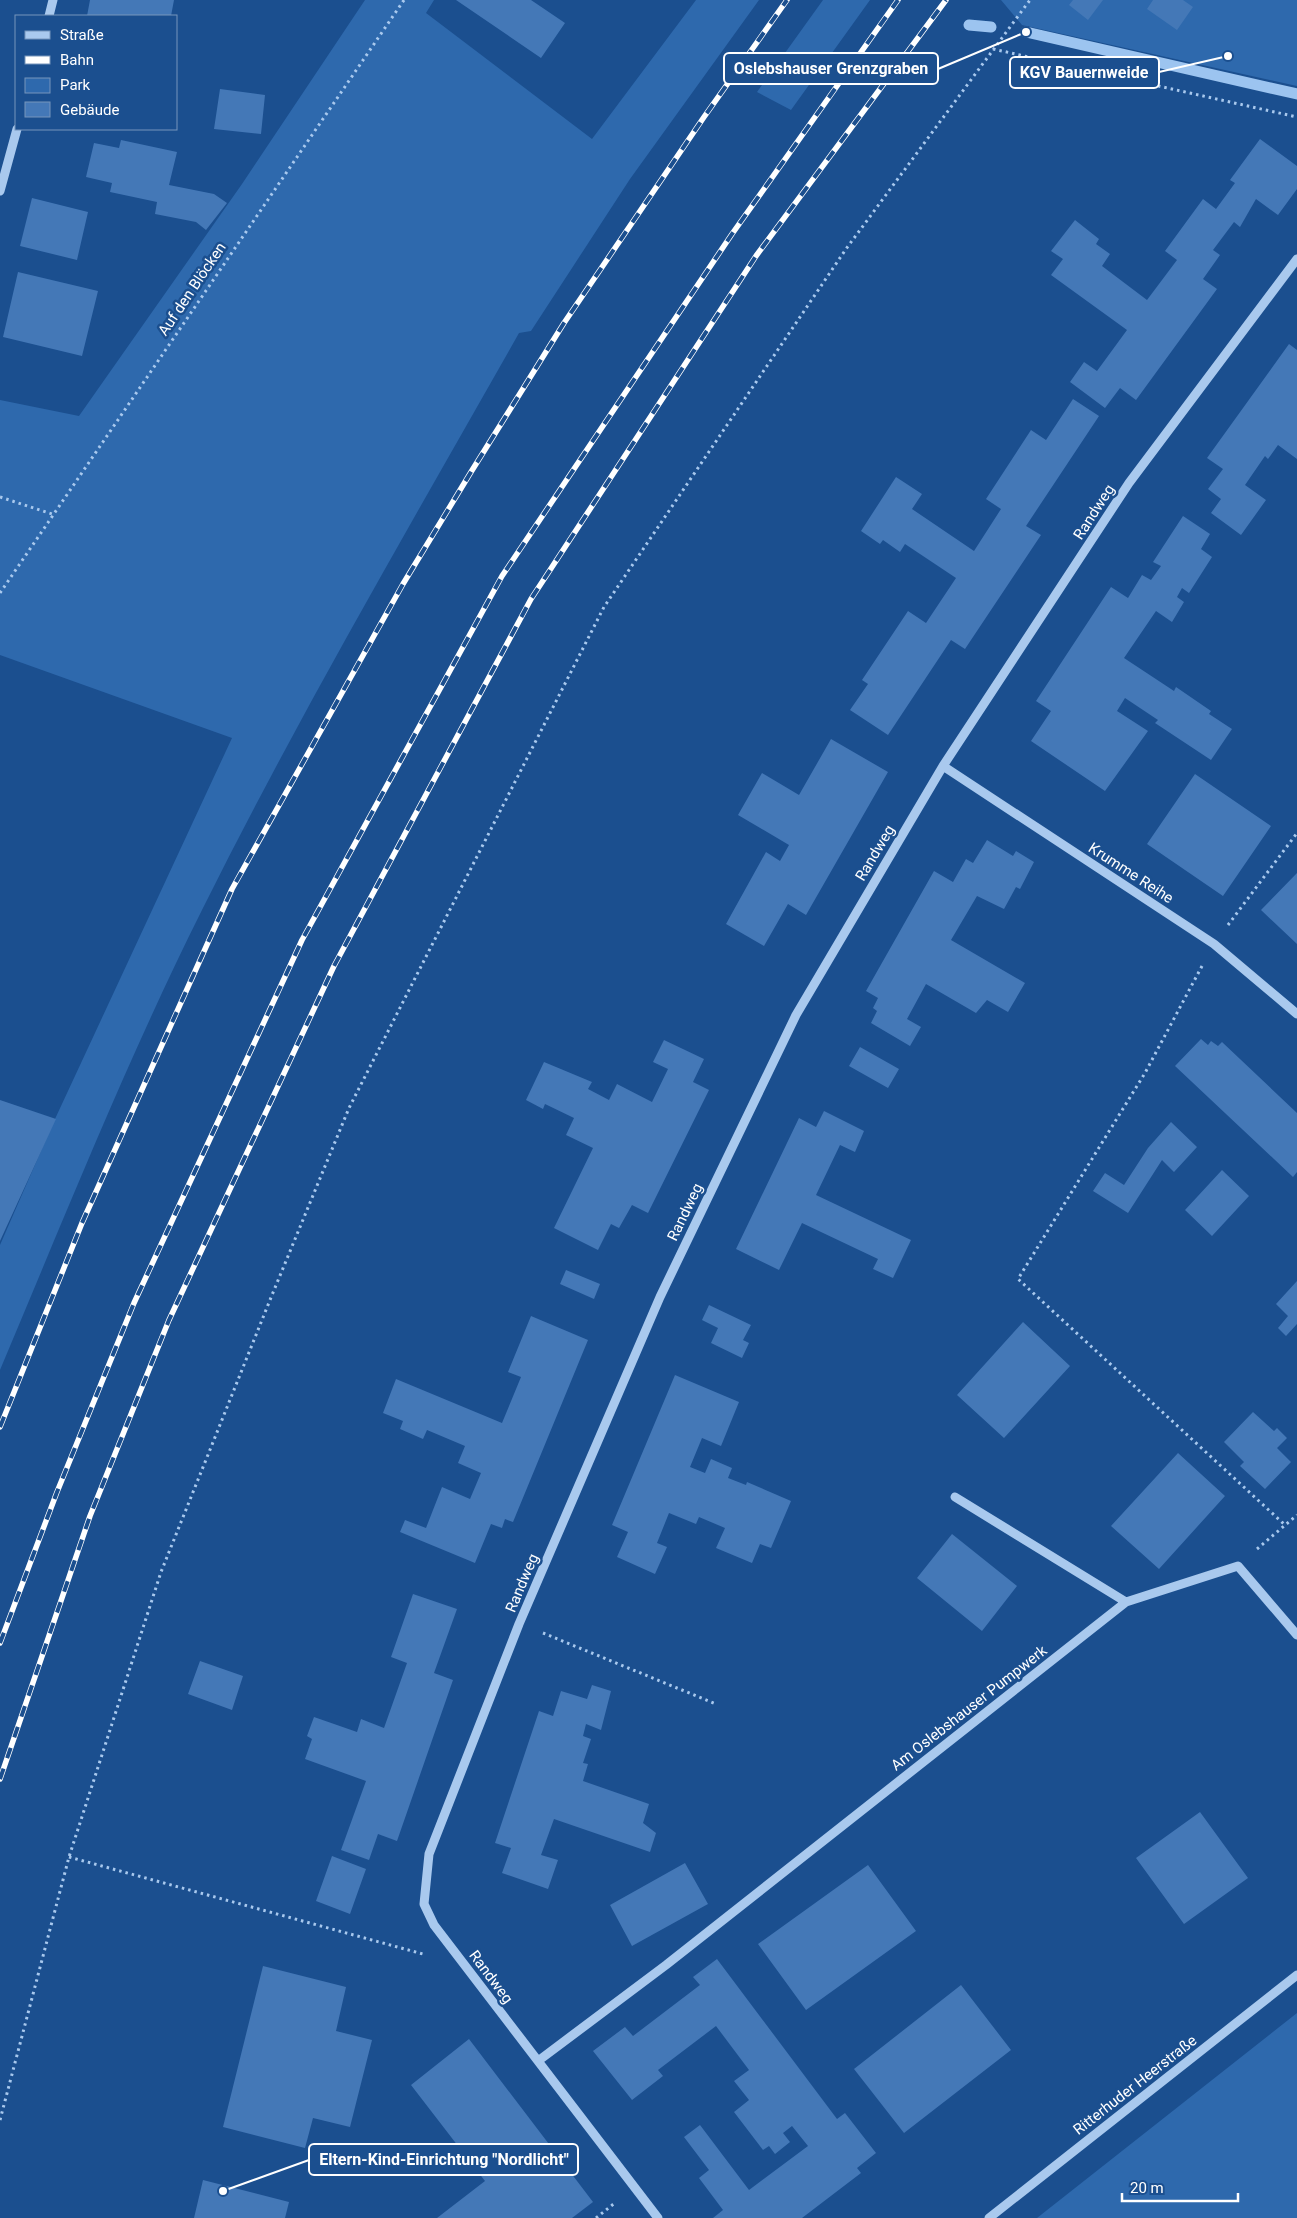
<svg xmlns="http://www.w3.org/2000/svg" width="1297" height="2218" font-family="Roboto,sans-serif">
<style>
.green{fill:#2e69ad}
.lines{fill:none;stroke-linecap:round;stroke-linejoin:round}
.stream{stroke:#9cc4f0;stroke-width:11}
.building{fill:#4478b7}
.path{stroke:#a9c9ee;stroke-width:3;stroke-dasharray:2.5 4;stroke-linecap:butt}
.minor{stroke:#a9c9ee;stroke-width:9}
.rail-casing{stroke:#fff;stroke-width:5.5}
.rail{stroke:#1b4f8f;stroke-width:4;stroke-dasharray:11;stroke-linecap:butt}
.labels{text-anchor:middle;stroke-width:5;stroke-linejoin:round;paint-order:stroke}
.street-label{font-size:15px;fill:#fff;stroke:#1b4f8f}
.leader{fill:none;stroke:#fff;stroke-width:2}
.callout-dot{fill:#fff;stroke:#1b4f8f;stroke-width:2}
.callout{fill:#1b4f8f;stroke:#fff;stroke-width:2}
.callout-label{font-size:16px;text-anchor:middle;font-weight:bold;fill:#fff}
</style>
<rect width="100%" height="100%" fill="#1b4f8f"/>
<path class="green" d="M365,0H434L426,13L592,139L696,0H759L630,179L531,331L519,333C411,524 300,713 202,910C127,1060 65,1216 0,1370V1245L55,1119L232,738L0,655V400L79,416L242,184Z
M823,0H870L791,110L757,92Z
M1001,0H1297V86L1022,25Z
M1297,2013V2218H1037Z"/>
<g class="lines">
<path class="stream" d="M969,25L991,27
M1026,32L1297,94"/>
</g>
<path class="building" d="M90,0H174L171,16H87Z
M456,0H531L565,23L541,58Z
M1073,0H1103L1088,20L1069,5Z
M1153,0H1183L1193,7L1177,30L1147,9Z
M220,89L265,95L261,134L214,129Z
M1260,139L1297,166V189L1278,215L1256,199L1240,227L1234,222L1213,250L1220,255L1203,279L1217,289L1136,400L1120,388L1105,408L1070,382L1084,362L1097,371L1127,330L1051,275L1063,259L1051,251L1075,220L1099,239L1096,244L1110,254L1102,266L1147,300L1177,260L1165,251L1203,199L1216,209L1235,183L1230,180Z
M121,140L177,152L169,185L214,194L227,203L206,230L196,222L155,214L157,202L110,192L112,183L86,177L94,143L119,148Z
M32,198L88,212L77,260L20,246Z
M18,272L98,291L82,356L3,337Z
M1289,344L1297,350V459L1278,445L1268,459L1265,456L1245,485L1266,500L1241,535L1211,513L1221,499L1208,489L1223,469L1207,458Z
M1073,399L1099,416L1026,526L1041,535L965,649L951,640L888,735L850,710L868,684L862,680L908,611L926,623L956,578L905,544L900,552L883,540L880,544L861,531L896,477L922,494L912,509L974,551L1001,509L986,499L1031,430L1046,440Z
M1183,516L1210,534L1201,549L1212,557L1189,593L1182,588L1177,597L1184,602L1172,622L1156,611L1124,658L1174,691L1176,687L1211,711L1209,714L1232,729L1211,760L1155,723L1158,720L1125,698L1117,711L1148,731L1105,791L1031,741L1051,711L1036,701L1111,587L1128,598L1142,575L1151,580L1161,566L1153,562Z
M831,739L888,772L806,915L788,904L764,946L726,924L766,852L780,861L789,845L738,815L762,773L799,795Z
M1195,774L1271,826L1223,896L1147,844Z
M987,840L1013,856L1016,851L1034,862L1020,889L1016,887L1004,909L977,896L951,940L1025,983L1008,1012L987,1000L976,1013L926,984L907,1019L921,1027L910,1046L871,1023L877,1011L873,1008L878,998L866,991L934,871L953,882L966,859L973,863Z
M1297,873V944L1261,910Z
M1201,1039L1208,1045L1211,1041L1218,1046L1222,1042L1297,1113V1172L1293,1177L1175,1066Z
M664,1040L704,1059L693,1082L709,1090L648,1213L632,1205L619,1228L611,1224L598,1250L554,1228L593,1148L566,1135L574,1118L545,1104L543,1109L526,1100L544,1062L592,1082L588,1089L609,1100L617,1084L652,1102L668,1069L653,1062Z
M860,1047L899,1069L888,1088L849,1066Z
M0,1100L56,1119L0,1241Z
M824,1111L864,1131L855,1152L840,1145L816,1195L911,1240L893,1278L873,1269L878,1259L802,1223L779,1270L736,1249L799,1118L816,1127Z
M1171,1122L1197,1147L1174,1172L1162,1160L1128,1213L1093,1191L1105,1173L1124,1185L1148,1148Z
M1222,1170L1249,1196L1212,1236L1185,1210Z
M566,1270L600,1284L594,1299L560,1284Z
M1297,1281V1324L1286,1336L1278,1328L1288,1316L1276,1304Z
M709,1305L751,1325L743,1340L749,1343L742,1358L711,1343L718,1328L702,1320Z
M531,1316L588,1340L513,1522L505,1519L502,1528L491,1524L475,1563L400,1532L405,1520L426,1528L442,1487L470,1499L481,1473L458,1463L465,1446L427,1430L423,1439L400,1429L403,1421L383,1413L396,1379L502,1423L521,1377L508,1372Z
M1023,1322L1070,1366L1004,1438L957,1395Z
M675,1375L739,1402L721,1446L702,1438L690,1467L705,1473L711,1459L732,1468L728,1478L746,1485L747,1482L791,1501L771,1548L760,1544L752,1563L716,1548L725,1528L699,1517L696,1524L669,1513L657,1543L667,1547L655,1574L617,1557L628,1532L612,1525Z
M1253,1412L1274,1431L1277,1428L1287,1438L1277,1448L1291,1462L1265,1489L1240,1466L1244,1462L1224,1442Z
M1178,1453L1225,1496L1159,1569L1111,1526Z
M952,1534L1017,1586L982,1631L917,1578Z
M413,1594L457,1609L434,1673L453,1680L397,1841L378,1834L369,1860L341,1850L366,1781L305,1759L312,1739L307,1736L314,1717L357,1732L361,1719L384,1728L407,1663L391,1657Z
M200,1661L243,1676L232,1710L188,1694Z
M592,1685L611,1691L601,1730L586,1724L583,1736L591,1739L583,1763L588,1764L583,1781L649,1804L643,1823L656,1833L650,1852L554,1819L541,1855L558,1860L548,1889L502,1873L511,1848L495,1843L539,1711L553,1716L561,1691L587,1699Z
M1200,1812L1248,1878L1184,1924L1136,1858Z
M332,1856L366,1869L350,1914L316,1901Z
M685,1863L708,1904L632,1946L610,1905Z
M868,1865L916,1931L806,2010L758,1944Z
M717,1959L837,2119L845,2113L876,2153L857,2168L861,2173L802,2218H713L723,2210L699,2178L709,2170L684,2137L700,2125L749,2190L808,2146L792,2126L783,2133L790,2142L775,2154L769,2146L763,2150L734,2112L749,2100L734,2081L749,2070L716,2026L658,2070L663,2076L632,2100L593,2051L625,2027L633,2036L700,1985L693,1977Z
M263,1966L346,1987L336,2031L372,2040L350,2127L313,2118L305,2148L223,2127Z
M961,1985L1011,2050L904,2133L854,2069Z
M469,2039L593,2202L572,2218H437L485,2181L411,2085Z
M203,2180L289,2202L285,2218H194Z"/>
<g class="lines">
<path class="path" d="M993,49L1297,117
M0,497L52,514
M0,593L404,0
M1228,925L1297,833
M1202,966L1145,1073L1018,1279L1285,1525
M1257,1549L1297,1515
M543,1633L716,1704
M69,1857L423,1954
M0,2120L69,1857L161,1572L272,1295L349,1108L604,607L846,249L1030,0
M596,2218L616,2202"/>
<path class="minor" d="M49,16L53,0
M0,191L17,129
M943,766L1214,944L1297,1014
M955,1497L1126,1602
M538,2061L666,1965L1126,1602L1238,1566L1297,1635
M658,2218L434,1925L424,1904L429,1854L519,1624L660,1297L796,1015L943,766L1129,483L1297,259
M989,2218L1297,1975"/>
<defs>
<path id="rail" d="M0,1427L82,1223L232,889L403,584L471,472L564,323L704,117L787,0
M0,1643L57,1492L134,1303L302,940L502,576L732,234L898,0
M0,1779L90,1516L169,1320L334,966L531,599L756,256L946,0"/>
</defs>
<use href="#rail" class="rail-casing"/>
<use href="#rail" class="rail"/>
</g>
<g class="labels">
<g class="street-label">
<text transform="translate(192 289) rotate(-56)" y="5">Auf den Blöcken</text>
<text transform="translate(1094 512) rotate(-57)" y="5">Randweg</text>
<text transform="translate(875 853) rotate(-59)" y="5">Randweg</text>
<text transform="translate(1131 873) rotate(33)" y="5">Krumme Reihe</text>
<text transform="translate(685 1212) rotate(-64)" y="5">Randweg</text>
<text transform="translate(522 1583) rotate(-67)" y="5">Randweg</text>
<text transform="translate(969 1708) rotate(-38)" y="5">Am Oslebshauser Pumpwerk</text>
<text transform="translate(491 1977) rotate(53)" y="5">Randweg</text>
<text transform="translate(1135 2085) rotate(-38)" y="5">Ritterhuder Heerstraße</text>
</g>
</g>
<path class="leader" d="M1026 32L938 69M1228 56L1159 72M223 2191L309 2160"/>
<g class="callout-dot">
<circle cx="1026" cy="32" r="5"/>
<circle cx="1228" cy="56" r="5"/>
<circle cx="223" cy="2191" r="5"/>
</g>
<g class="callout">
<rect x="724" y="53" width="214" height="31" rx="5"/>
<rect x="1010" y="57" width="149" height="31" rx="5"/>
<rect x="309" y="2144" width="269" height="31" rx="5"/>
</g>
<g class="callout-label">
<text x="831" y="74">Oslebshauser Grenzgraben</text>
<text x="1084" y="78">KGV Bauernweide</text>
<text x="444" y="2165">Eltern-Kind-Einrichtung "Nordlicht"</text>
</g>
<rect x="15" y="15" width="162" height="115" fill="#1b4f8f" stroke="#7695bc"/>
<rect x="25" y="31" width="25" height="8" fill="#a9c9ee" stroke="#7695bc"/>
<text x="60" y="40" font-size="15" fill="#ffffff">Straße</text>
<rect x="25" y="56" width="25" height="8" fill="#ffffff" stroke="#7695bc"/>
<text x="60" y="65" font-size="15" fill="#ffffff">Bahn</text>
<rect x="25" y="78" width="25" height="15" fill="#2e69ad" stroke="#7695bc"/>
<text x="60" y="90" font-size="15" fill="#ffffff">Park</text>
<rect x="25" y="102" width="25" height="15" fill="#4478b7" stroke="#7695bc"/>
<text x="60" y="115" font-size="15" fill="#ffffff">Gebäude</text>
<path d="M1122 2193v8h116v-8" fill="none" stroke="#ffffff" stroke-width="2.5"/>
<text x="1130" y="2193" font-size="15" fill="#ffffff" stroke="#1b4f8f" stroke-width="4" paint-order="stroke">20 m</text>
</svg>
